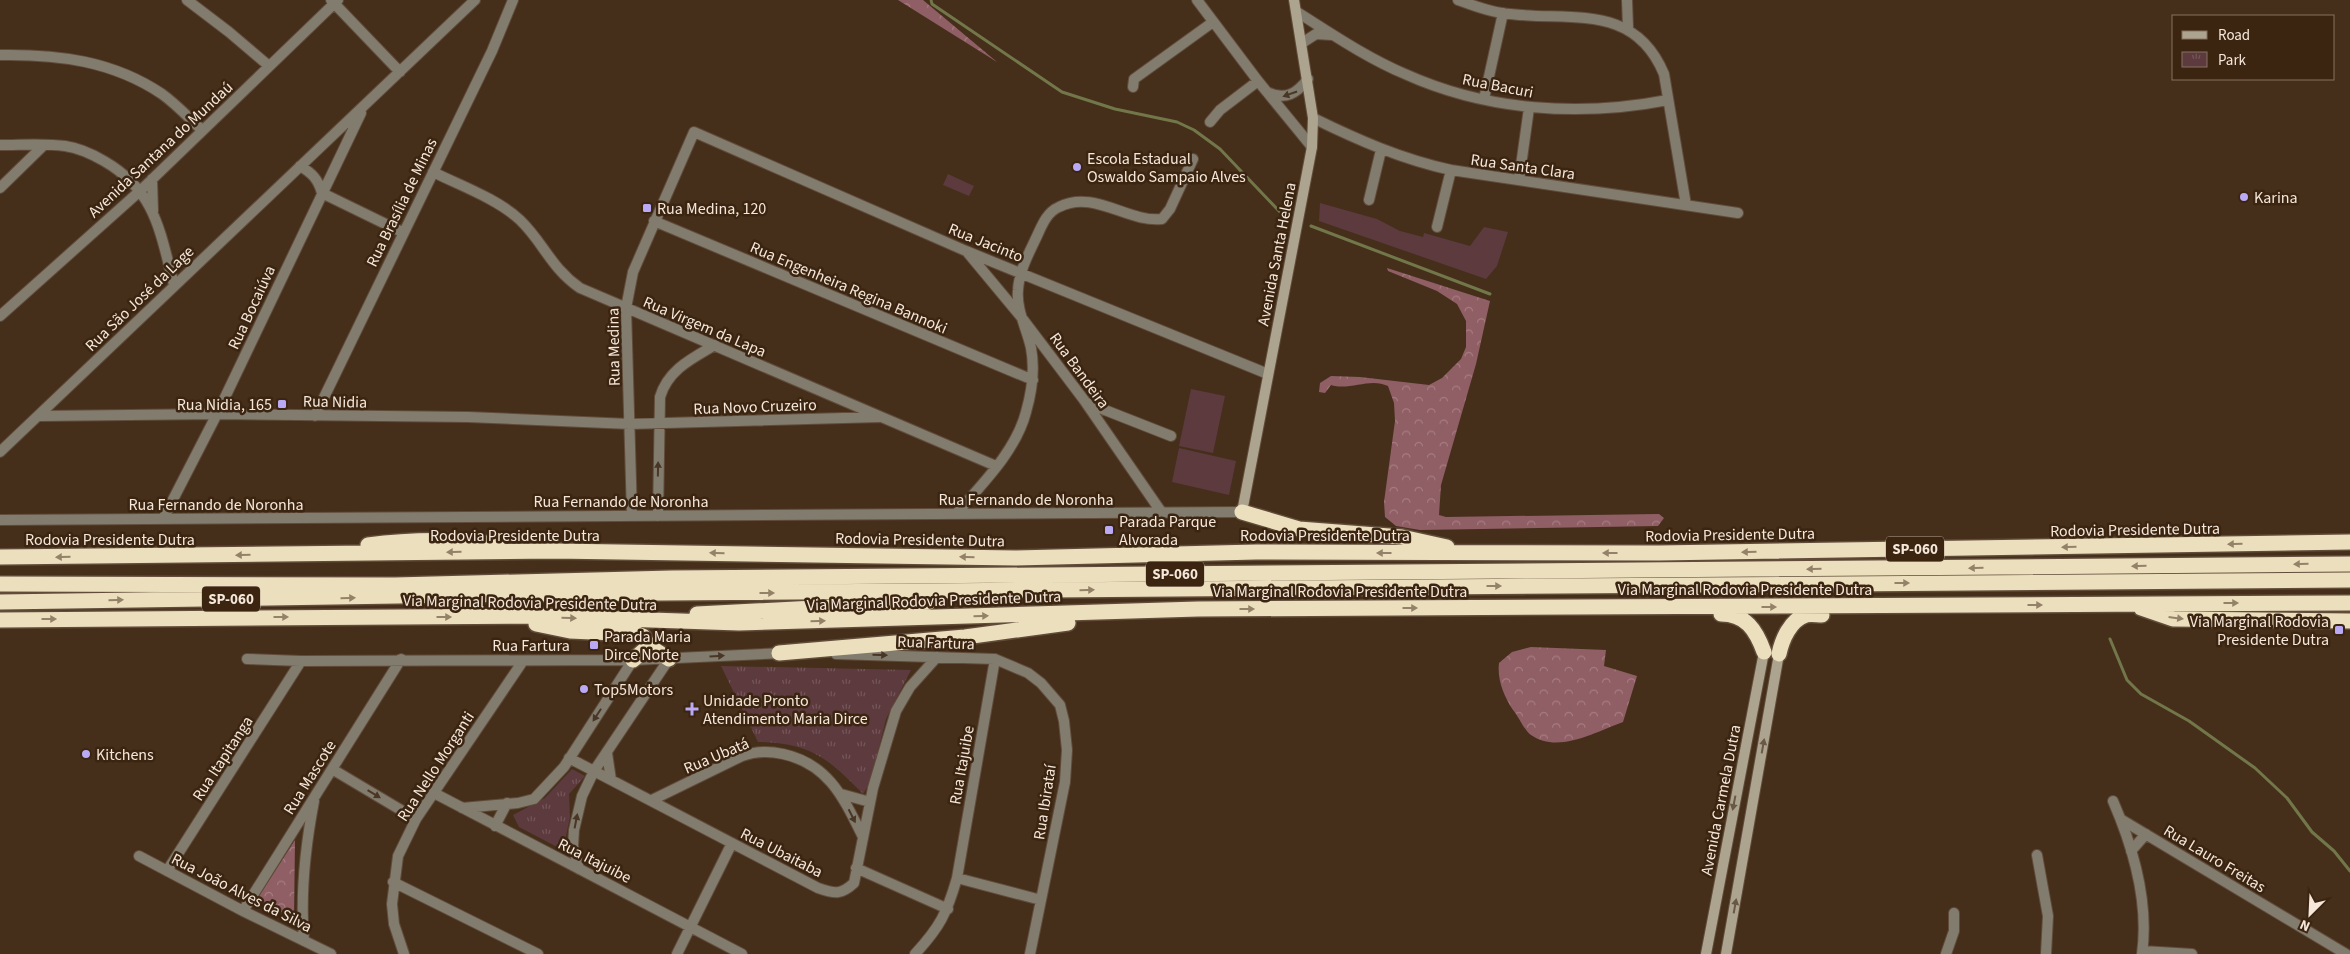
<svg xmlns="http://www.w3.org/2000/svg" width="2350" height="954" font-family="'Source Sans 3',sans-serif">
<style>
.green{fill:#5c3a3e}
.forest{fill:url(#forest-crowns)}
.park{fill:url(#park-tufts)}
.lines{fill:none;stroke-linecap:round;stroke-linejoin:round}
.stream{stroke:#72774a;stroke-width:3}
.street-casing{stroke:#614c3a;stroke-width:12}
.secondary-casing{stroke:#614c3a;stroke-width:12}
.highway-casing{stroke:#614c3a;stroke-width:18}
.street{stroke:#827c6f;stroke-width:10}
.secondary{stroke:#ada48f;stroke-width:10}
.highway{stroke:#ecdfbe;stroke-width:15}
.oneway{fill:#493624}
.oneway2{fill:#948268}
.oneway3{fill:#695843}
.poi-dot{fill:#baaaf6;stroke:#3b2511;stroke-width:2}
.labels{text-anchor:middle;stroke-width:5;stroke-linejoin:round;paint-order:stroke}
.shield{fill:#3b2511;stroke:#bdad9e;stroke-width:1}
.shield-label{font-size:15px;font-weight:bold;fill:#f5e7da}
.street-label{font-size:16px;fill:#f5e7da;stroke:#3b2511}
.poi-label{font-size:16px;fill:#f5e7da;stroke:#3b2511;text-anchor:start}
</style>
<defs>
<pattern id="forest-crowns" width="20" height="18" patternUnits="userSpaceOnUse" patternTransform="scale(1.25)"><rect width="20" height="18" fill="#905e65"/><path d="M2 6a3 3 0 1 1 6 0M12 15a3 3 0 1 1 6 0" fill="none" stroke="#a67d82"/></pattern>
<pattern id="park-tufts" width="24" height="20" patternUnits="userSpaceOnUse" patternTransform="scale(1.25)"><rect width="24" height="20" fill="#5c3a3e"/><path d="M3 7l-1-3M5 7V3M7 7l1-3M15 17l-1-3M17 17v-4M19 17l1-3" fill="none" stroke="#745659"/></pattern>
</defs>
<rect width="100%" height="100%" fill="#452f1b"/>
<path class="green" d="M948,174L974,186L969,196L943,185Z
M1320,203L1377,219L1400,231L1423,237L1424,233L1470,246L1484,227L1508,232L1497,266L1486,279L1319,221Z
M1191,389L1225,396L1213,453L1179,446Z
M1179,448L1236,461L1229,495L1172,482Z"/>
<path class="forest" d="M898,0H923L997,62Z
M1387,268L1490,301L1476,364L1441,485L1439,515L1446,517L1659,514L1664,518L1658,526L1420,530L1396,526L1385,517L1384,502L1395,421L1394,403L1388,386C1370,377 1350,391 1331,385L1325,393L1319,392L1320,383L1331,376L1360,377L1429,385L1442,378L1461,359L1466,347V321L1457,304L1437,291L1388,271Z
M1531,647L1606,650L1604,666L1637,676L1623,722C1595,732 1558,754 1531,735C1524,730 1519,717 1513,710C1504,696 1497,680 1499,663L1512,652Z
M295,840L294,919L257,899Z"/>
<path class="park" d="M721,666L911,670L886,719L870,783L863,794C828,758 810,743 758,742Z
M572,769L585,776L569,794L570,817L563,850L519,827L513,815L545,798Z"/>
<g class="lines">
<path class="stream" d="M931,0L932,4L1062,92L1115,109L1177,122L1194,130L1220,149L1280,212
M1311,226L1490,294
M2110,639L2127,680L2141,694L2189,721L2255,768L2287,798L2312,832L2334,851L2350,871"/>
<defs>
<path id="street" d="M187,0L229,32L269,66
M331,0L400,72
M1197,0L1258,81L1312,147
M1458,0C1472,5 1487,11 1502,13C1567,23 1633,0 1664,74L1686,205
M1627,0L1628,27
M1297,12C1332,34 1367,58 1405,74C1487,111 1580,117 1668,100
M1302,43L1316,34L1332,35
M0,55C58,54 113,61 162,94C176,104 189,118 202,130
M1133,87L1134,79L1213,22
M1267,92C1286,101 1297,93 1308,79
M1484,99L1503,13
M1313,118C1358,140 1401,159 1451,170L1738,213
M1210,122L1220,110L1258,81
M0,145C21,145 44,143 65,146C79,148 92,154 104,161C156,191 160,232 174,285
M300,166C312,173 318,179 322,193L402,232
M433,172C459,185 498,199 520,220C544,243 550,267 580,288L996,466
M152,179L153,211
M1519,180L1529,108
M0,188L44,145
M1369,200L1381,150
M654,221L1033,380
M1437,227L1451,170
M968,253L1022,318L1084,400L1162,513
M0,316L141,190L338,0
M1087,403L1171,436
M40,416L217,414L468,417L630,424L880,417
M315,416L492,51L513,0
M0,452L475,0
M956,514C982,484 1016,451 1026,412C1032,391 1035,369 1031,348C1027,329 1016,310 1018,290C1019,271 1029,253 1037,236C1042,225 1047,212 1059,207C1094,189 1128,223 1162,219L1170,209L1193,159
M632,516L626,308L633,272L694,132L966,251L1268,374
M658,516L660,397C668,370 691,359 715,345
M163,519L217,414L361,113
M0,520L1242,512
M836,654L995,659L1028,673L1041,683L1060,705L1064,721L1067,750L1065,782L1030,954
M247,659L301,661L633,660L784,653
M607,753L611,780
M569,758L818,888C835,894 841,895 854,883L873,788L896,711L910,687L937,657
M332,769L416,819
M434,793L742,954
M841,794L870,802
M652,800L742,756C756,751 769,751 783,754C829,764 844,799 863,837
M2113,801C2133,847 2149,903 2142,954
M462,808L518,803L534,799L564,767L633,660
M2122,820L2346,954
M495,826L507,803
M2131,851L2146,834
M2037,855L2048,916L2046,954
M139,856L243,911L331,954
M856,868L948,909
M579,869L573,846L574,830L582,796L594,771L669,659
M167,871L301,661
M957,878L1041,900
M393,882L538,954
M243,911L401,659
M304,941C300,893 305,848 314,801
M2143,951L2192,954
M404,954L394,924L392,904L398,856L416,819L523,661
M677,954L732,843
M915,954C940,927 947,913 957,878L995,659
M1946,954L1954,931V913"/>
<path id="secondary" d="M1242,512L1312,147L1313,118L1294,0
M1706,954L1764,652
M1726,954L1779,654"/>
<path id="highway" d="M1242,512L1299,529L1402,537L1447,547
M368,545C411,539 453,539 497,544
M0,557L555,551L1016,558L1256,552L1659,553L2350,542
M0,584L395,585L672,578L2350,564
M0,602L531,594L2350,580
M2141,608L2173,619L2350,621
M697,614L929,602
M1721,614C1746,614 1756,630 1764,652
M0,620L534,616L739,623L1198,609L2350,603
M536,624L570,631L637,634L643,636L649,646L669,659
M779,653L965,637L1068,623
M1779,654C1782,640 1790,620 1806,615C1811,614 1817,615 1822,615
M633,660L649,646"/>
</defs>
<use href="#street" class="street-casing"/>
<use href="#secondary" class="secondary-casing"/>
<use href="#highway" class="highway-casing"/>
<use href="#street" class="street"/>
<use href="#secondary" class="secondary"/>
<use href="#highway" class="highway"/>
</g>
<defs><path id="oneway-solid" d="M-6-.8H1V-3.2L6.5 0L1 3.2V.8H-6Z" transform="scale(1.25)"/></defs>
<g class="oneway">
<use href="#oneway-solid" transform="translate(1290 94) rotate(161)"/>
<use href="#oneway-solid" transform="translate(658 469) rotate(-89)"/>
<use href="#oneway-solid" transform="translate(880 655) rotate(2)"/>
<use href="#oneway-solid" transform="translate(717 656) rotate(-3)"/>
<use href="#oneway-solid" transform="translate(597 715) rotate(123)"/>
<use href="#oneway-solid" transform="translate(374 794) rotate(31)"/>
<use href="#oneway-solid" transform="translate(852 816) rotate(63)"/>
<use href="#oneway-solid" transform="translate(576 821) rotate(-79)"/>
</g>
<g class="oneway2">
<use href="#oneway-solid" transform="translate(2235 544) rotate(179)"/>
<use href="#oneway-solid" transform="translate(2069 547) rotate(179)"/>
<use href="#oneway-solid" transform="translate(454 552) rotate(179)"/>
<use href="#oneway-solid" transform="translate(1749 552) rotate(179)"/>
<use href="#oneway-solid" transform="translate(717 553) rotate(-179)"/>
<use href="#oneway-solid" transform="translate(1384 553) rotate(-180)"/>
<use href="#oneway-solid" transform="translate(1610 553) rotate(-180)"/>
<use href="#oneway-solid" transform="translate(243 555) rotate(179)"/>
<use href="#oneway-solid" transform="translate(63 557) rotate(179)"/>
<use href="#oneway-solid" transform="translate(967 557) rotate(-179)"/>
<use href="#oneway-solid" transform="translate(2301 564) rotate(179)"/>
<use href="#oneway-solid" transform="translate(2139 566) rotate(179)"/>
<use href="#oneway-solid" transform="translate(1976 568) rotate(179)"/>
<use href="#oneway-solid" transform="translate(1814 569) rotate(179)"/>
<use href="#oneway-solid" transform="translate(1902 583)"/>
<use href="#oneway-solid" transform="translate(1494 586)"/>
<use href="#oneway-solid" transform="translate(1087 590) rotate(-1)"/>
<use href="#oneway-solid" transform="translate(767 593)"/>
<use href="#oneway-solid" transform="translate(348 598) rotate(-1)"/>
<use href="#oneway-solid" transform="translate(116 600) rotate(-1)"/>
<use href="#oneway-solid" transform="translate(2231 603)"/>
<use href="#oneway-solid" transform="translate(2035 605)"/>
<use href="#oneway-solid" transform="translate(1769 607)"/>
<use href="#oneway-solid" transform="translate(1410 608)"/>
<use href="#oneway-solid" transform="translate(1247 609)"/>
<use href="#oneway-solid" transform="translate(981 616) rotate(-2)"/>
<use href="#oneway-solid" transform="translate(281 617)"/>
<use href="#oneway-solid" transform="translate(444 617)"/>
<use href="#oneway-solid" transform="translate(569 618) rotate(2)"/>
<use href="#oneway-solid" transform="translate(2176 618) rotate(7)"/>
<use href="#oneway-solid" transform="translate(49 619)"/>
<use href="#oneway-solid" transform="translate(818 621) rotate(-2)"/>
</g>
<g class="oneway3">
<use href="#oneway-solid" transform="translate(1763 746) rotate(-80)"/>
<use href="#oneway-solid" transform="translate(1734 803) rotate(101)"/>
<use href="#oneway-solid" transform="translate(1735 906) rotate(-80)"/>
</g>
<g class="poi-dot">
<circle cx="1077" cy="167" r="5"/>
<circle cx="2244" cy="197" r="5"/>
<rect x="642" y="203" width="10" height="10" rx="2.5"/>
<rect x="277" y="399" width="10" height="10" rx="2.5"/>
<rect x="1104" y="525" width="10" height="10" rx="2.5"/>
<rect x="2334" y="625" width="10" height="10" rx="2.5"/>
<rect x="589" y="640" width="10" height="10" rx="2.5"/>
<circle cx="584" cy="689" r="5"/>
<path d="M689.5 701.5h5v5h5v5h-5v5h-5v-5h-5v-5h5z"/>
<circle cx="86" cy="754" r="5"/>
</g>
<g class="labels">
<g class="shield">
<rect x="1886" y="536.5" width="58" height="25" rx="4"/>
<rect x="1146" y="561.5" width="58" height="25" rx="4"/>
<rect x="202" y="586.5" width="58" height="25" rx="4"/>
</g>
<g class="shield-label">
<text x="1915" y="554">SP-060</text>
<text x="1175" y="579">SP-060</text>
<text x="231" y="604">SP-060</text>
</g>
<g class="street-label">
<text transform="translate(1498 85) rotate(11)" y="6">Rua Bacuri</text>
<text transform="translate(160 149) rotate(-43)" y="6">Avenida Santana do Mundaú</text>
<text transform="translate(1523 166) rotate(8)" y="6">Rua Santa Clara</text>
<text transform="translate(401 202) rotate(-64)" y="6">Rua Brasília de Minas</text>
<text transform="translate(986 242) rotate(22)" y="6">Rua Jacinto</text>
<text transform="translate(1276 254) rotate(-79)" y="6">Avenida Santa Helena</text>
<text transform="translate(849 287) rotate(23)" y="6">Rua Engenheira Regina Bannoki</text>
<text transform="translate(139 298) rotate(-44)" y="6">Rua São José da Lage</text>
<text transform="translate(251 307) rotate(-65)" y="6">Rua Bocaiúva</text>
<text transform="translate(705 326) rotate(23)" y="6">Rua Virgem da Lapa</text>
<text transform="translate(613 347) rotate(-91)" y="6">Rua Medina</text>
<text transform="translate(1080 370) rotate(54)" y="6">Rua Bandeira</text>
<text transform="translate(335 401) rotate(1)" y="6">Rua Nidia</text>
<text transform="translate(755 406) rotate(-2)" y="6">Rua Novo Cruzeiro</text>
<text x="1026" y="505">Rua Fernando de Noronha</text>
<text x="621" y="507">Rua Fernando de Noronha</text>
<text x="216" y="510">Rua Fernando de Noronha</text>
<text transform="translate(2135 529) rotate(-1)" y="6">Rodovia Presidente Dutra</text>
<text transform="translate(1730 534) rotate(-1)" y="6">Rodovia Presidente Dutra</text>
<text x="515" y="541">Rodovia Presidente Dutra</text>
<text x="1325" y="541">Rodovia Presidente Dutra</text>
<text x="110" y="545">Rodovia Presidente Dutra</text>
<text transform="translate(920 539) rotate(1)" y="6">Rodovia Presidente Dutra</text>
<text x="1745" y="595">Via Marginal Rodovia Presidente Dutra</text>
<text x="1340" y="597">Via Marginal Rodovia Presidente Dutra</text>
<text transform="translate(934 600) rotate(-2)" y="6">Via Marginal Rodovia Presidente Dutra</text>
<text transform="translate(530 602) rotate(1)" y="6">Via Marginal Rodovia Presidente Dutra</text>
<text transform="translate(936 642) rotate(2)" y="6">Rua Fartura</text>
<text x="531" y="651">Rua Fartura</text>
<text transform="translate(716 755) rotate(-23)" y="6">Rua Ubatá</text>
<text transform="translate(222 758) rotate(-57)" y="6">Rua Itapitanga</text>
<text transform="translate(961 765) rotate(-80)" y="6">Rua Itajuibe</text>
<text transform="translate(435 766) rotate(-57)" y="6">Rua Nello Morganti</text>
<text transform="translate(309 777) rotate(-58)" y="6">Rua Mascote</text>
<text transform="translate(1720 800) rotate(-79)" y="6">Avenida Carmela Dutra</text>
<text transform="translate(1044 802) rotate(-81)" y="6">Rua Ibirataí</text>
<text transform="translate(782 852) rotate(27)" y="6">Rua Ubaitaba</text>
<text transform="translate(2215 858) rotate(31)" y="6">Rua Lauro Freitas</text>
<text transform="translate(595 860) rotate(27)" y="6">Rua Itajuibe</text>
<text transform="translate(242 892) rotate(27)" y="6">Rua João Alves da Silva</text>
</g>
<g class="poi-label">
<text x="1087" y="164">Escola Estadual<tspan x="1087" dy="18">Oswaldo Sampaio Alves</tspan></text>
<text x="2254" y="203">Karina</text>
<text x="657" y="214">Rua Medina, 120</text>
<text x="272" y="410" text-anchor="end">Rua Nidia, 165</text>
<text x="1119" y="527">Parada Parque<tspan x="1119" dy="18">Alvorada</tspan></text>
<text x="2329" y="627" text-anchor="end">Via Marginal Rodovia<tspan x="2329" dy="18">Presidente Dutra</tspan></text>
<text x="604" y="642">Parada Maria<tspan x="604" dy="18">Dirce Norte</tspan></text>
<text x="594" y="695">Top5Motors</text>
<text x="703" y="706">Unidade Pronto<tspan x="703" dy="18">Atendimento Maria Dirce</tspan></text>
<text x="96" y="760">Kitchens</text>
</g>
</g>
<rect x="2172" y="15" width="162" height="65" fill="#3b2511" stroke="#857361"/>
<rect x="2182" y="31" width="25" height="8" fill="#ada48f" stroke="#857361"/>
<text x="2218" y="40" font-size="15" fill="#f5e7da">Road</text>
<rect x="2182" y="52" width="25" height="15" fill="url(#park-tufts)" stroke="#857361"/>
<text x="2218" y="65" font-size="15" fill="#f5e7da">Park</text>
<g transform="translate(2310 914) rotate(204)" stroke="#3b2511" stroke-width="4" paint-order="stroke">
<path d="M0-4L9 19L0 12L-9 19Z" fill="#f5e7da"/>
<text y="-8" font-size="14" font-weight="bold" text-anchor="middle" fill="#f5e7da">N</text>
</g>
</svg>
